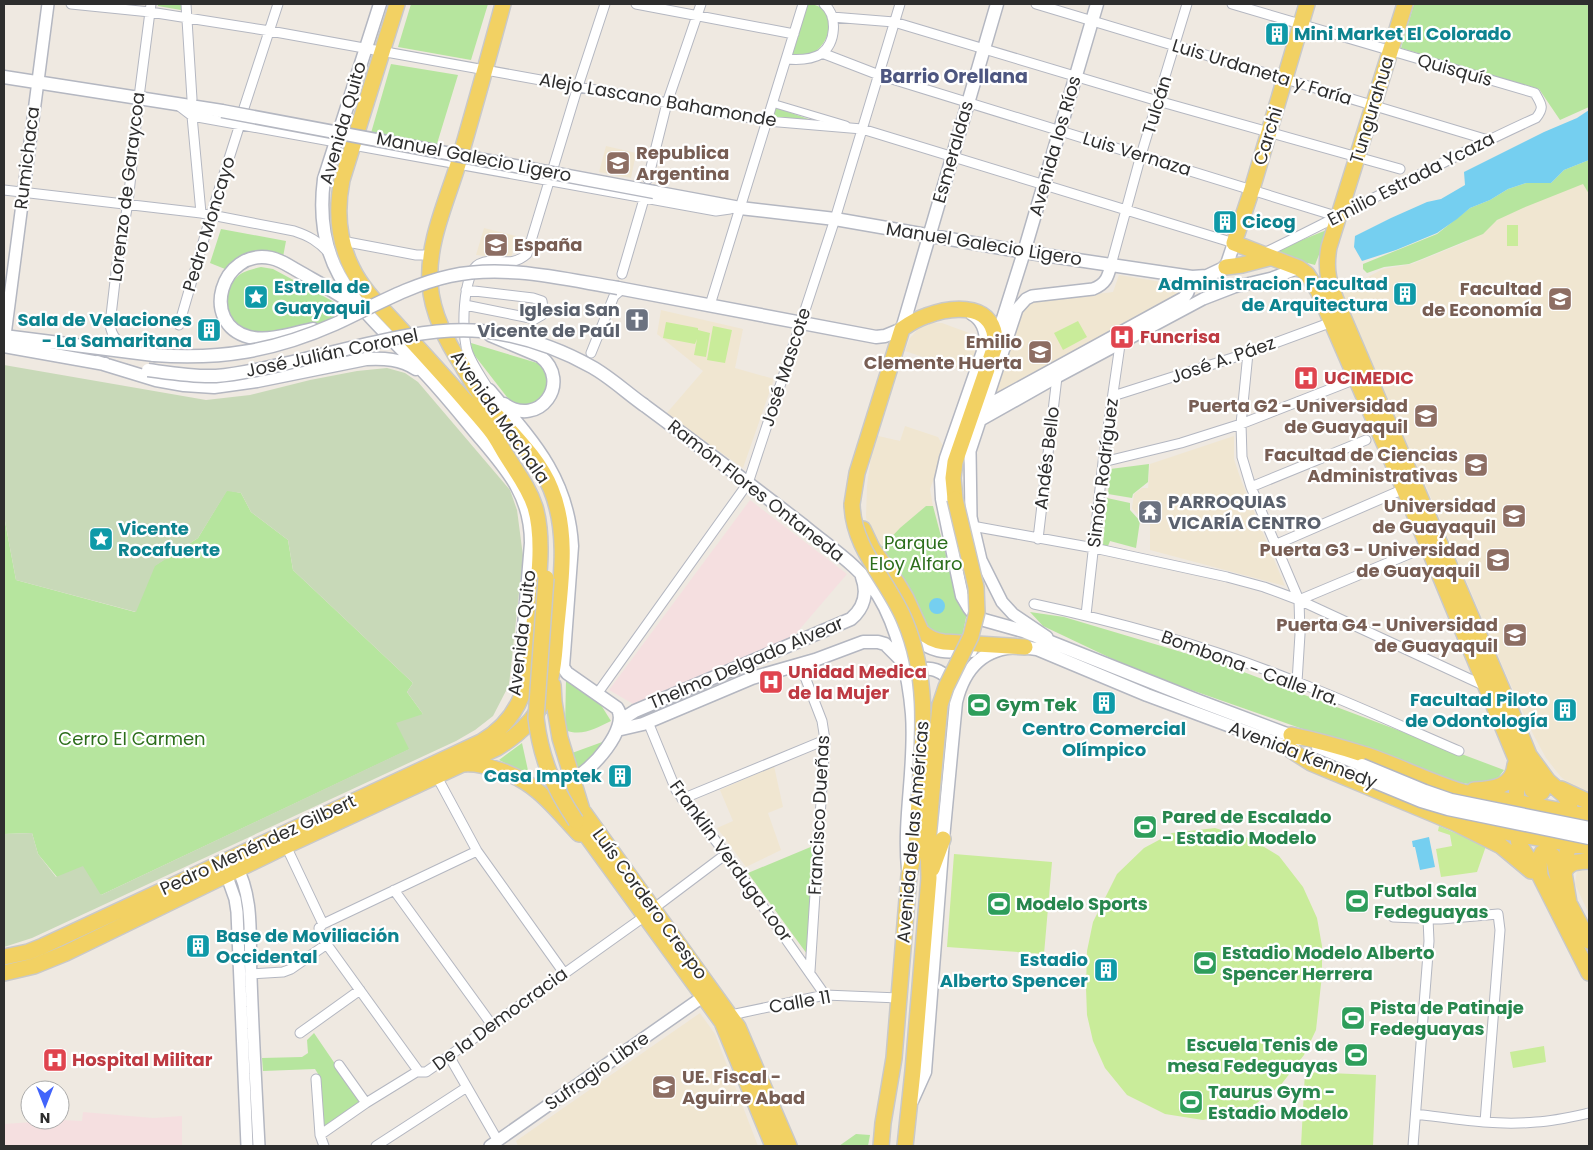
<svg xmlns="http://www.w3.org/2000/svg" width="1593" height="1150" font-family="Poppins,sans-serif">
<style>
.education{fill:#f0e6d1}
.medical{fill:#f5dfe0}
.green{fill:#b6e59e}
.cemetery{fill:#c8d9b8}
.pitch{fill:#c9ec9a}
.water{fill:#75cff0}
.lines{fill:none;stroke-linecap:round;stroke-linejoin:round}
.pedestrian-casing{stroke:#b4b7c1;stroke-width:9}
.minor-casing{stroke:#b4b7c1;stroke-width:11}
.tertiary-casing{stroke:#b4b7c1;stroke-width:14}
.secondary-casing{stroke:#b4b7c1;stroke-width:15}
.primary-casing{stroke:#c9c9c9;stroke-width:18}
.pedestrian{stroke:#fff;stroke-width:7}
.minor{stroke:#fff;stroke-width:9}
.tertiary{stroke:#fff;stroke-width:11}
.secondary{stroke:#fff;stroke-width:12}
.primary{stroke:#f2d163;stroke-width:15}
.secondary-bridge-casing{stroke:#b4b7c1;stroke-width:15;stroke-linecap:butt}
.primary-bridge-casing{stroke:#c9c9c9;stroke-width:18;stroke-linecap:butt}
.secondary-bridge{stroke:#fff;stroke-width:12}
.primary-bridge{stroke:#f2d163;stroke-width:15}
.labels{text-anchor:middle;stroke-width:4.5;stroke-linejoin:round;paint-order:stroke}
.culture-label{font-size:18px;font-weight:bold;fill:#0d838f;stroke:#fff;text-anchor:start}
.street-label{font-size:18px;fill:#2e2e2e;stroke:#fff}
.education-label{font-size:18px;font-weight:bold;fill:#785e54;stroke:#fff;text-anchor:end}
.worship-label{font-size:18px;font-weight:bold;fill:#5b616d;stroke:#fff;text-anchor:end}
.health-label{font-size:18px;font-weight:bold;fill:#be3a42;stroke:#fff;text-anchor:start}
.park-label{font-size:18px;fill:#2c6e1b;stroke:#fff}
.leisure-label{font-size:18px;font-weight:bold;fill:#27864d;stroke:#fff;text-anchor:start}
.neighbourhood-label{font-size:19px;font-weight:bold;fill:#4d5680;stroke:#fff}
</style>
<rect width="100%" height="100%" fill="#efe9e1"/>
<path class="education" d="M606,146L636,153L631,178L599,172Z
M1589,175V794L1573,786L1561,777L1546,758L1533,734L1502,665L1418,467L1400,437L1339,292L1383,269L1412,264L1466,242L1515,208Z
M484,228L516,236L511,259L476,255Z
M1119,275L1180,285L1181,292L996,393L1020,310L1028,303L1113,292Z
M661,310L743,329L735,368L774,379L743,468L666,414L703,371L657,334Z
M933,323H942L980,337L968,372L905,351L910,338L920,327Z
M905,426L938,437L945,449L930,489L933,506H926L879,548L869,529L866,517L867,486L874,435L900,441Z
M1234,436V459L1241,480L1285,586L1150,550V522L1140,518L1132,508L1134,494L1142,488H1148L1150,464Z
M774,766L783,807L768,813L781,850L746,867L717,828L733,821L720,790Z
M1577,870L1589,871V914L1575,884Z
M700,1013L715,1034L758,1146H518L516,1141Z"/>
<path class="medical" d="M750,500L847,574L793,637L635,705L609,690Z
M83,1112L153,1118L182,1116V1146H4V1124L62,1120L82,1121Z"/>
<path class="green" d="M158,4H181V10L158,6Z
M411,4H488L471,60L398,47Z
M807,4C842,4 832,54 801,57C797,57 792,55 789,55Z
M1414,4H1589V107L1560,120L1539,89L1401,48Z
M391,64L458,75L436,147L371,133Z
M774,107L817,122L770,117Z
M1589,160V194L1583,184L1523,208L1497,220L1483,234L1422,259L1409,264L1384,267L1367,273L1363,269V264L1437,234L1470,208L1490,200L1508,189L1526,183H1551L1564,170Z
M221,229L286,241L283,257L230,271L210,263Z
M1329,229L1315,265L1270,253Z
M261,267L273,269L349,310C339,315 329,320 318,324C306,328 293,329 280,332C275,333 268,335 262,335C233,335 215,298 237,277C243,271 253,269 261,267Z
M471,343L544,365L549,371L547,395L527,407L510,401L472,352Z
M1149,464L1148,482L1133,494L1132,498L1108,494L1110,469Z
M227,490L241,493L251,512L288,540L293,570L413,683L407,692L423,714L410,749L101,895L57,877L38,854L32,833L4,834V516L16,580L135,612L154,566L198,538Z
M1107,498L1130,503V510L1140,521L1136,548L1110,541L1108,546L1103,545Z
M926,506H933L957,597L967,613L962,637L932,635L880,549L900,528Z
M1030,612L1064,617L1225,665L1504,770L1495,782L1473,785L1448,780L1140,672L1043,626Z
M566,679L601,705L611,721C596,728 582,737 565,730Z
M605,741L590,765L576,771L572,753Z
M522,743L529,775L499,760Z
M813,846L807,954L748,873Z
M314,1033L361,1102L321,1129L320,1077L315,1069L263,1071L262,1058L302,1057L308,1053L307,1040Z
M856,1134L870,1135L868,1146H839Z"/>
<path class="cemetery" d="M4,365L206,400L250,395L310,380L357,371L387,368L405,373L418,382L510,490L517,510L523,556L509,685L493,716L475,730L456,741L32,938L4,947V834L32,833L38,854L56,877L83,866L101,895L409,749L396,723L423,714L407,692L413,683L293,570L288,540L251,512L241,493L227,491L198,538L155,566L136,612L16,580L4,516Z"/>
<path class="pitch" d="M1507,225H1518V246H1507Z
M1078,321L1087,337L1063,350L1054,333Z
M666,322L698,328V330L710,333L706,357L694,355L697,339L695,344L663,338Z
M713,326L732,330L725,363L707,360Z
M1439,826L1486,846L1477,872L1441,877L1436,849L1452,846L1450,835L1438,831Z
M1215,828L1251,839L1279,856L1303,887L1317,918L1322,946V975L1316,1030L1304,1055L1280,1086L1246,1111L1203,1120L1165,1114L1127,1095L1105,1068L1093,1041L1087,1015L1086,988L1087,951L1093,922L1117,874L1144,848L1172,833Z
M954,854L1052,862L1044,954L947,947Z
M1544,1046L1546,1062L1513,1068L1510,1052Z
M1305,1072L1376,1075L1373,1146H1301Z"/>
<path class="water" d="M1589,110V160L1564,170L1551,183H1526L1508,189L1490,200L1470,208L1457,219L1437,233L1396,250L1362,261L1354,247L1355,236L1391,218L1427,202L1441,199L1465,185L1464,172L1544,132L1577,118Z
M929 606a8 8 0 1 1 16 0a8 8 0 1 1-16 0Z
M1429,837L1435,867L1420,870L1415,847H1413L1412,841Z"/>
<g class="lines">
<defs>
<path id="pedestrian" d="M772,103L846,125"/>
<path id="minor" d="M71,4L150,12L270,31L767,121L862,129L1234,243
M186,4L192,99
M636,4L794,34
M1036,4L1488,140
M1232,4L1535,93C1541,104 1545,107 1536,118C1443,160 1354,210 1262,254
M832,17L894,22L1158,101L1400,169
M822,53L879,75L1339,217
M786,59C797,60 811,60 821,54C836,43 838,16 824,4
M179,106L192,116L336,142
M244,108L278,4
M192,116L201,213
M353,145L716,211L730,209
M648,179L667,103L701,4
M4,190L201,213L294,231C309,236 318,241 329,253
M342,241L416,255H431
M1111,265L1141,155L1187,4
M622,274L644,199
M465,305L535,319L542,315L543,308L542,301L533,298L466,290
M710,305L803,4
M179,325L211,215L240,124
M135,350C121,343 112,341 110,324L117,264L128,203L139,97L151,4
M591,353L614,296L622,289
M1248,353L1241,424L1242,457L1251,487L1299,600L1300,634L1297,682
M489,390C482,378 473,366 468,353C461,336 462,273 479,264C496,255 509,270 527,254L578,86L605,4
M1113,396L1248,353L1332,322
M1103,462L1181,443L1241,424L1356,379
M1251,487L1366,440
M972,526L1094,548L1227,577L1264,587L1299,600L1485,686
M1038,539L1057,377
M1277,544L1404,489
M1299,600L1428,546
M1034,604C1123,623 1213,648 1297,682C1352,703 1405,728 1459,751
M1086,615L1103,462L1121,338
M800,664L822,721L825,740L810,971
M597,694L748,483L835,219L900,4
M648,722L676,790L726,854L825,995
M436,775L477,851L564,973
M682,799L825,740
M286,846L323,924
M477,851L323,924L319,928L320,935L419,1072H426L449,1056L645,916
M394,890L492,1025
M653,909L726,854
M1393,917L1441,919L1498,914L1500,930L1485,1122
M250,974L283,972L291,969L327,944
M731,1015L825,995L899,998
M300,1033L360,990
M449,1056L498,1141
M339,1065L366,1103
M316,1079L320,1135L324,1146
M1416,1114C1455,1119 1496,1126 1536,1122C1554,1121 1571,1117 1589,1113
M320,1135L366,1103L418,1071
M376,1146L467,1087
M1413,1146L1429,941L1428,919"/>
<path id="tertiary" d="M4,343L48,4
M984,407L1183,298C1194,290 1186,282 1179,275
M979,421L1057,377L1203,299L1234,287L1272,278L1299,268
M1047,637L1013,614L1002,602L981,560L971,517L970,451L1017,309L1026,299L1032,296L1093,289C1106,284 1108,277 1111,265
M235,863C255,899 249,938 251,978C253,1034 256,1090 259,1146
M224,868L235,899L237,912L247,1146
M490,1146L704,996"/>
<path id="secondary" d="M380,4L324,179C312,271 360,306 418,366C441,389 461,415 482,440C510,473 531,498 531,543L519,686
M4,77L222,111
M654,192L740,208L835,219L1024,252L1192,277L1207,276L1226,267L1234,243
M618,288L876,337L885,336L902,329L997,4
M972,314C983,320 986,331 986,343L946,458L941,480L942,499L955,563L962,596L969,608L973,613L984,620L1023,631L1199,701L1300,739
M313,329C294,333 269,342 249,337C199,324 221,248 271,258C281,260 289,266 298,271C317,282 336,292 353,304
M490,335L540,356C573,382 539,429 504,404
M4,336L154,355
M995,344L1024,252L1097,4
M4,346L105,364
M97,362L156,380L184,385L214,387L257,381L366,359C384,358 401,359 416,369
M489,390C532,440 568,477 572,546L563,667L567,673L617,708C631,727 590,773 572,779
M644,405C698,445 751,485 804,526C829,547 861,567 878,595C898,627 909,677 912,714C916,766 903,817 908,869
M908,635C933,652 942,653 971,651
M913,677C925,660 948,672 954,688
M621,720L635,711L851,619C864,608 868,593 862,577
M617,730L643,724L752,678L815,660L863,642H878L885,644L900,659
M1318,747L1362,765
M912,1101L925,1072L943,839L956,702C966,660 993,641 1037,649L1147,695L1295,750"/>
<path id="primary" d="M1307,4L1252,189L1234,243L1299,268L1307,274L1318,291L1404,489L1516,759L1518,767L1515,820L1519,844L1540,876L1589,973
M1405,4L1329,247C1324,275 1331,287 1341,312L1505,696L1529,755L1548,781L1564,795L1569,803L1572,818L1564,873L1569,903
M1226,267L1242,265L1269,258
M852,504L857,473L902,329C909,324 917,319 926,316C955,305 998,303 995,346L955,462L953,478L955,499
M863,529L872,548L897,583L906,598L921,631C928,638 935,641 944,642L1025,647
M553,685L554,702L560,738L582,810L738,1027L789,1146
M1291,735C1316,740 1341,747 1366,755C1399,766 1430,782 1463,792L1589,816
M1286,747L1311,763L1455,823L1501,846L1531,871
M1516,759L1529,776L1532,790L1540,793L1542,792L1545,786L1538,774
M464,764C476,763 487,766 499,770C535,781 554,807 579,834
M1561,789L1589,802
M1474,790C1493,789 1513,787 1515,765
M576,821L722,1022L773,1146
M1472,826L1589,847
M932,869L943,839
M1564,873C1568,861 1579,862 1589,861
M1540,876L1539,859L1542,853H1549L1553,856L1559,884L1589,941
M4,957L28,952L43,946L481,742C523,718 530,679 533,635C536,596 546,544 535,507C529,488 518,474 508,458C502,449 498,440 492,432C485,423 477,414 470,406C447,379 423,353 399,327C382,308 363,291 352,268C338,240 336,210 342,180L397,4
M4,973L34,966L66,953L286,846L497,748C545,719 553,688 556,635C560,588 570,535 551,489C539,459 513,435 492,411C480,397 472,382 463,367C447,342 432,314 430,284C427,242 447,201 459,161C474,109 489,56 503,4
M881,1146L883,1123L894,1058L909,875L916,846L919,802
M905,1146L913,1071L929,878L928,846L931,803"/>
</defs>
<use href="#pedestrian" class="pedestrian-casing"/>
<use href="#minor" class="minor-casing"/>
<use href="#tertiary" class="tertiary-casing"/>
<use href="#secondary" class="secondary-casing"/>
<use href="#primary" class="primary-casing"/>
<use href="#pedestrian" class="pedestrian"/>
<use href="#minor" class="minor"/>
<use href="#tertiary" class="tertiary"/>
<use href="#secondary" class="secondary"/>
<use href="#primary" class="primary"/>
<defs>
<path id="secondary-bridge" d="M222,111L654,192
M154,355C221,360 274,351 335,324C372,307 409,285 450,276C505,264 563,279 618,288
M148,370C170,373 193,377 216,376C245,374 273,366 301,360C357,347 424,326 481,331C519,335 558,348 592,367C610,377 627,393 644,405
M1362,765L1425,791L1451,800L1589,828
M1358,775L1421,801L1448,809L1589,838"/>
<path id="primary-bridge" d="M852,504C853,550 889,581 905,621C930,680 923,741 919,802
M546,578L536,718C541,759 553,787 576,821
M931,803L940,705L946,687L971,636L977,612L976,587L955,499"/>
</defs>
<use href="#secondary-bridge" class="secondary-bridge-casing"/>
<use href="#primary-bridge" class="primary-bridge-casing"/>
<use href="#secondary-bridge" class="secondary-bridge"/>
<use href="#primary-bridge" class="primary-bridge"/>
</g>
<defs>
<symbol id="building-square" viewBox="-11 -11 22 22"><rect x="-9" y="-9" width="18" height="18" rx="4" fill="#0f9aa8" stroke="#fff"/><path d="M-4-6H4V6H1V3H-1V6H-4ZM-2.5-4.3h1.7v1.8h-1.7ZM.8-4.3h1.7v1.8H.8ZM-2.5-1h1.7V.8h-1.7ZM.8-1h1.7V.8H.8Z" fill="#fff"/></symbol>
<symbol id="school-square" viewBox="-11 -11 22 22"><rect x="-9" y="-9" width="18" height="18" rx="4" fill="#8d6e63" stroke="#fff"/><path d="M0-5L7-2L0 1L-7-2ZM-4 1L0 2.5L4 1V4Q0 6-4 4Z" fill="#fff"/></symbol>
<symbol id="sight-square" viewBox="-11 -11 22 22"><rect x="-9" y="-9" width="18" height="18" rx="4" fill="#0f9aa8" stroke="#fff"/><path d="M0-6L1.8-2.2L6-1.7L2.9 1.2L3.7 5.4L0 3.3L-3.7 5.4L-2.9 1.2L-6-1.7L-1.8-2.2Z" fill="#fff"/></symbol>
<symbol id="university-square" viewBox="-11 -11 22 22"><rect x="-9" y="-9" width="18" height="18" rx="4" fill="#8d6e63" stroke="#fff"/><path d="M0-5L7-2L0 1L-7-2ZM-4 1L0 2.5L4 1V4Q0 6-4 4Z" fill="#fff"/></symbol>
<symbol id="church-square" viewBox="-11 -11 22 22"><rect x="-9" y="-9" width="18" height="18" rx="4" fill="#6b7280" stroke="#fff"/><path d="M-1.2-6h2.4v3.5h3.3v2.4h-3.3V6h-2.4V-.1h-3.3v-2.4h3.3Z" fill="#fff"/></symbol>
<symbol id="hospital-square" viewBox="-11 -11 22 22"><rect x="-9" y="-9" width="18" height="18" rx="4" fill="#e0444e" stroke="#fff"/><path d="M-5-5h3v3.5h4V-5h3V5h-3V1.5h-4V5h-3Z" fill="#fff"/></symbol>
<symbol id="temple-square" viewBox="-11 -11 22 22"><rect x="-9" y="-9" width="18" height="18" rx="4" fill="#6b7280" stroke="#fff"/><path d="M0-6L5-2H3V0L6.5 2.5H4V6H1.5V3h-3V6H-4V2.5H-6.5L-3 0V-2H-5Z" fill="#fff"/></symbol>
<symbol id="stadium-square" viewBox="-11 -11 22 22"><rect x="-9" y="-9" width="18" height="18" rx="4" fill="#2e9e5b" stroke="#fff"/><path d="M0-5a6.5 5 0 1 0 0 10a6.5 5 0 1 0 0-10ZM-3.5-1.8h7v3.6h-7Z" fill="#fff"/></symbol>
</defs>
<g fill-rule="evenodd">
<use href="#building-square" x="1263" y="20" width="28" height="28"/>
<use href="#school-square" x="604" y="149" width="28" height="28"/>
<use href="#building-square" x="1211" y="208" width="28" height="28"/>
<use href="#school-square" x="482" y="231" width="28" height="28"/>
<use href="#building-square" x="1391" y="280" width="28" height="28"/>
<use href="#sight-square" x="242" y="283" width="28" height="28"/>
<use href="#university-square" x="1546" y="285" width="28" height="28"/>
<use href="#church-square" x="623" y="306" width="28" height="28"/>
<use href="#building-square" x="195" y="316" width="28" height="28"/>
<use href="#hospital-square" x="1108" y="323" width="28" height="28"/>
<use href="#school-square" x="1026" y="338" width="28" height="28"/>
<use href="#hospital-square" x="1292" y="364" width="28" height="28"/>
<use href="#university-square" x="1412" y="402" width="28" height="28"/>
<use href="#university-square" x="1462" y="451" width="28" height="28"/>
<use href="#temple-square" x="1136" y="498" width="28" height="28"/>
<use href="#university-square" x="1500" y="502" width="28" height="28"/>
<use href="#sight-square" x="87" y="525" width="28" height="28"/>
<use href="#university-square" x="1484" y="546" width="28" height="28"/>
<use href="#university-square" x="1501" y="621" width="28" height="28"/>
<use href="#hospital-square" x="757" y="668" width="28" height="28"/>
<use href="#building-square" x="1090" y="689" width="28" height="28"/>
<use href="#stadium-square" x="965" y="691" width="28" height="28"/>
<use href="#building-square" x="1551" y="696" width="28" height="28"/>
<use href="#building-square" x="606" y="762" width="28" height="28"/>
<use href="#stadium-square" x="1131" y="813" width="28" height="28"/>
<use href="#stadium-square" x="1343" y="887" width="28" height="28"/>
<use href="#stadium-square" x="985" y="890" width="28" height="28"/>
<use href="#building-square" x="184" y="932" width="28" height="28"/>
<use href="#stadium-square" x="1191" y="949" width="28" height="28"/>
<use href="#building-square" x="1092" y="956" width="28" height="28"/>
<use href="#stadium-square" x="1339" y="1004" width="28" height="28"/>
<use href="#stadium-square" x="1342" y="1041" width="28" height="28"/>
<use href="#hospital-square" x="41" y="1046" width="28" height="28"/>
<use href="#school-square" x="650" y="1073" width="28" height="28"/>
<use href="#stadium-square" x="1177" y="1088" width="28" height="28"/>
</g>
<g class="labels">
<g class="culture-label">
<text x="1294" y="40">Mini Market El Colorado</text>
<text x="1242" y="228">Cicog</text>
<text x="1388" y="290" text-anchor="end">Administracion Facultad<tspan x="1388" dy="21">de Arquitectura</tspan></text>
<text x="274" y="293">Estrella de<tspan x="274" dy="21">Guayaquil</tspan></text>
<text x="192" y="326" text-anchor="end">Sala de Velaciones<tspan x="192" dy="21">- La Samaritana</tspan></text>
<text x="118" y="535">Vicente<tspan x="118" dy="21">Rocafuerte</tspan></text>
<text x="1548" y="706" text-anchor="end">Facultad Piloto<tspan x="1548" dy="21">de Odontología</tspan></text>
<text x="1104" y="735" text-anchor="middle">Centro Comercial<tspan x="1104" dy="21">Olímpico</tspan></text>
<text x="602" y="782" text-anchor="end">Casa Imptek</text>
<text x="216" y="942">Base de Moviliación<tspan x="216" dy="21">Occidental</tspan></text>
<text x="1088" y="966" text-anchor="end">Estadio<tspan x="1088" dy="21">Alberto Spencer</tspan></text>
</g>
<g class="street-label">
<text transform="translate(1455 70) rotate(16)" y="6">Quisquís</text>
<text transform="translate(1262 72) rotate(17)" y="6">Luis Urdaneta y Faría</text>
<text transform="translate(658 100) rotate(10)" y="6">Alejo Lascano Bahamonde</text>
<text transform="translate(1157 105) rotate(-73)" y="6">Tulcán</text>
<text transform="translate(1372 110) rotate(-73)" y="6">Tungurahua</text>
<text transform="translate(343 123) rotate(-74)" y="6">Avenida Quito</text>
<text transform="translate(1268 136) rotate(-73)" y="6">Carchi</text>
<text transform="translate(1055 146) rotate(-74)" y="6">Avenida los Ríos</text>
<text transform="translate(953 152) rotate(-74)" y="6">Esmeraldas</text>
<text transform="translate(1137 154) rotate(17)" y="6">Luis Vernaza</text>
<text transform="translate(474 157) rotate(11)" y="6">Manuel Galecio Ligero</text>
<text transform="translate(27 158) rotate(-83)" y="6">Rumichaca</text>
<text transform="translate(1411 179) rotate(-27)" y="6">Emilio Estrada Ycaza</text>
<text transform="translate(127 187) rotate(-83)" y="6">Lorenzo de Garaycoa</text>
<text transform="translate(209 224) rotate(-73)" y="6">Pedro Moncayo</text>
<text transform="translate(984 244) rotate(9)" y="6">Manuel Galecio Ligero</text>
<text transform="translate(332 353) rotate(-12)" y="6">José Julián Coronel</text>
<text transform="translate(1223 360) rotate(-19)" y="6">José A. Páez</text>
<text transform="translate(786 367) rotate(-72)" y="6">José Mascote</text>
<text transform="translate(500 417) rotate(55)" y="6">Avenida Machala</text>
<text transform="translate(1047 458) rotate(-83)" y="6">Andés Bello</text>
<text transform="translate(1103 473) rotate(-83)" y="6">Simón Rodríguez</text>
<text transform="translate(756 491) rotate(38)" y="6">Ramón Flores Ontaneda</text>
<text transform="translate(522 633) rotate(-83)" y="6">Avenida Quito</text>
<text transform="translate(746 663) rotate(-23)" y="6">Thelmo Delgado Alvear</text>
<text transform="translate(1250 668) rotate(20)" y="6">Bombona - Calle 1ra.</text>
<text transform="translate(1303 755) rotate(21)" y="6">Avenida Kennedy</text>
<text transform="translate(819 815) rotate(-87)" y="6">Francisco Dueñas</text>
<text transform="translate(913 832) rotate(-85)" y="6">Avenida de las Américas</text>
<text transform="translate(258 845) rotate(-25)" y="6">Pedro Menéndez Gilbert</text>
<text transform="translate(731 861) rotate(54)" y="6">Franklin Verduga Loor</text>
<text transform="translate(650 904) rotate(54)" y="6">Luís Cordero Crespo</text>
<text transform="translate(800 1002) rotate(-10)" y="6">Calle 11</text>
<text transform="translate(500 1019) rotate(-36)" y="6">De la Democracia</text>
<text transform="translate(597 1071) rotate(-35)" y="6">Sufragio Libre</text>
</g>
<g class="education-label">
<text x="636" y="159" text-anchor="start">Republica<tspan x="636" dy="21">Argentina</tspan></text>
<text x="514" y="251" text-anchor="start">España</text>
<text x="1542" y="295">Facultad<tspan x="1542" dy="21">de Economía</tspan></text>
<text x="1022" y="348">Emilio<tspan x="1022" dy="21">Clemente Huerta</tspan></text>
<text x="1408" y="412">Puerta G2 - Universidad<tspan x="1408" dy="21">de Guayaquil</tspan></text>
<text x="1458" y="461">Facultad de Ciencias<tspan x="1458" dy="21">Administrativas</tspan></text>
<text x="1496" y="512">Universidad<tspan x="1496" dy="21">de Guayaquil</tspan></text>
<text x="1480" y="556">Puerta G3 - Universidad<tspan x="1480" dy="21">de Guayaquil</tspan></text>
<text x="1498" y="631">Puerta G4 - Universidad<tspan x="1498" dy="21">de Guayaquil</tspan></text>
<text x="682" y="1083" text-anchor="start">UE. Fiscal -<tspan x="682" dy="21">Aguirre Abad</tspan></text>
</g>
<g class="worship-label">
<text x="620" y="316">Iglesia San<tspan x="620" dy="21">Vicente de Paúl</tspan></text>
<text x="1168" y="508" text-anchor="start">PARROQUIAS<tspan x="1168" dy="21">VICARÍA CENTRO</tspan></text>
</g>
<g class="health-label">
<text x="1140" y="343">Funcrisa</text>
<text x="1324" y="384">UCIMEDIC</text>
<text x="788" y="678">Unidad Medica<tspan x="788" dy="21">de la Mujer</tspan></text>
<text x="72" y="1066">Hospital Militar</text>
</g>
<g class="park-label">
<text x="916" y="549">Parque<tspan x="916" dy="21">Eloy Alfaro</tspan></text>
<text x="132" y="745">Cerro El Carmen</text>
</g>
<g class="leisure-label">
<text x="996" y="711">Gym Tek</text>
<text x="1162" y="823">Pared de Escalado<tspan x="1162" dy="21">- Estadio Modelo</tspan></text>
<text x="1374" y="897">Futbol Sala<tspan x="1374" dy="21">Fedeguayas</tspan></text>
<text x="1016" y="910">Modelo Sports</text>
<text x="1222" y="959">Estadio Modelo Alberto<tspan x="1222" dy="21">Spencer Herrera</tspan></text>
<text x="1370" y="1014">Pista de Patinaje<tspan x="1370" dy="21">Fedeguayas</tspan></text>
<text x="1338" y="1051" text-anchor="end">Escuela Tenis de<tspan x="1338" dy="21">mesa Fedeguayas</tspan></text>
<text x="1208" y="1098">Taurus Gym -<tspan x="1208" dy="21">Estadio Modelo</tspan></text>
</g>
<g class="neighbourhood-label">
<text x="954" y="83">Barrio Orellana</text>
</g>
</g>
<rect width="1593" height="1150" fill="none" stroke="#2e2e2e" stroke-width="10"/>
<g transform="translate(45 1105) rotate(180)"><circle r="24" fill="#ffffff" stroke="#ababab"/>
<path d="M0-4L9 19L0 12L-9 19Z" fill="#4264fb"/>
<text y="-8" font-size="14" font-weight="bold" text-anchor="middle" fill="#2e2e2e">N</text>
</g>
</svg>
